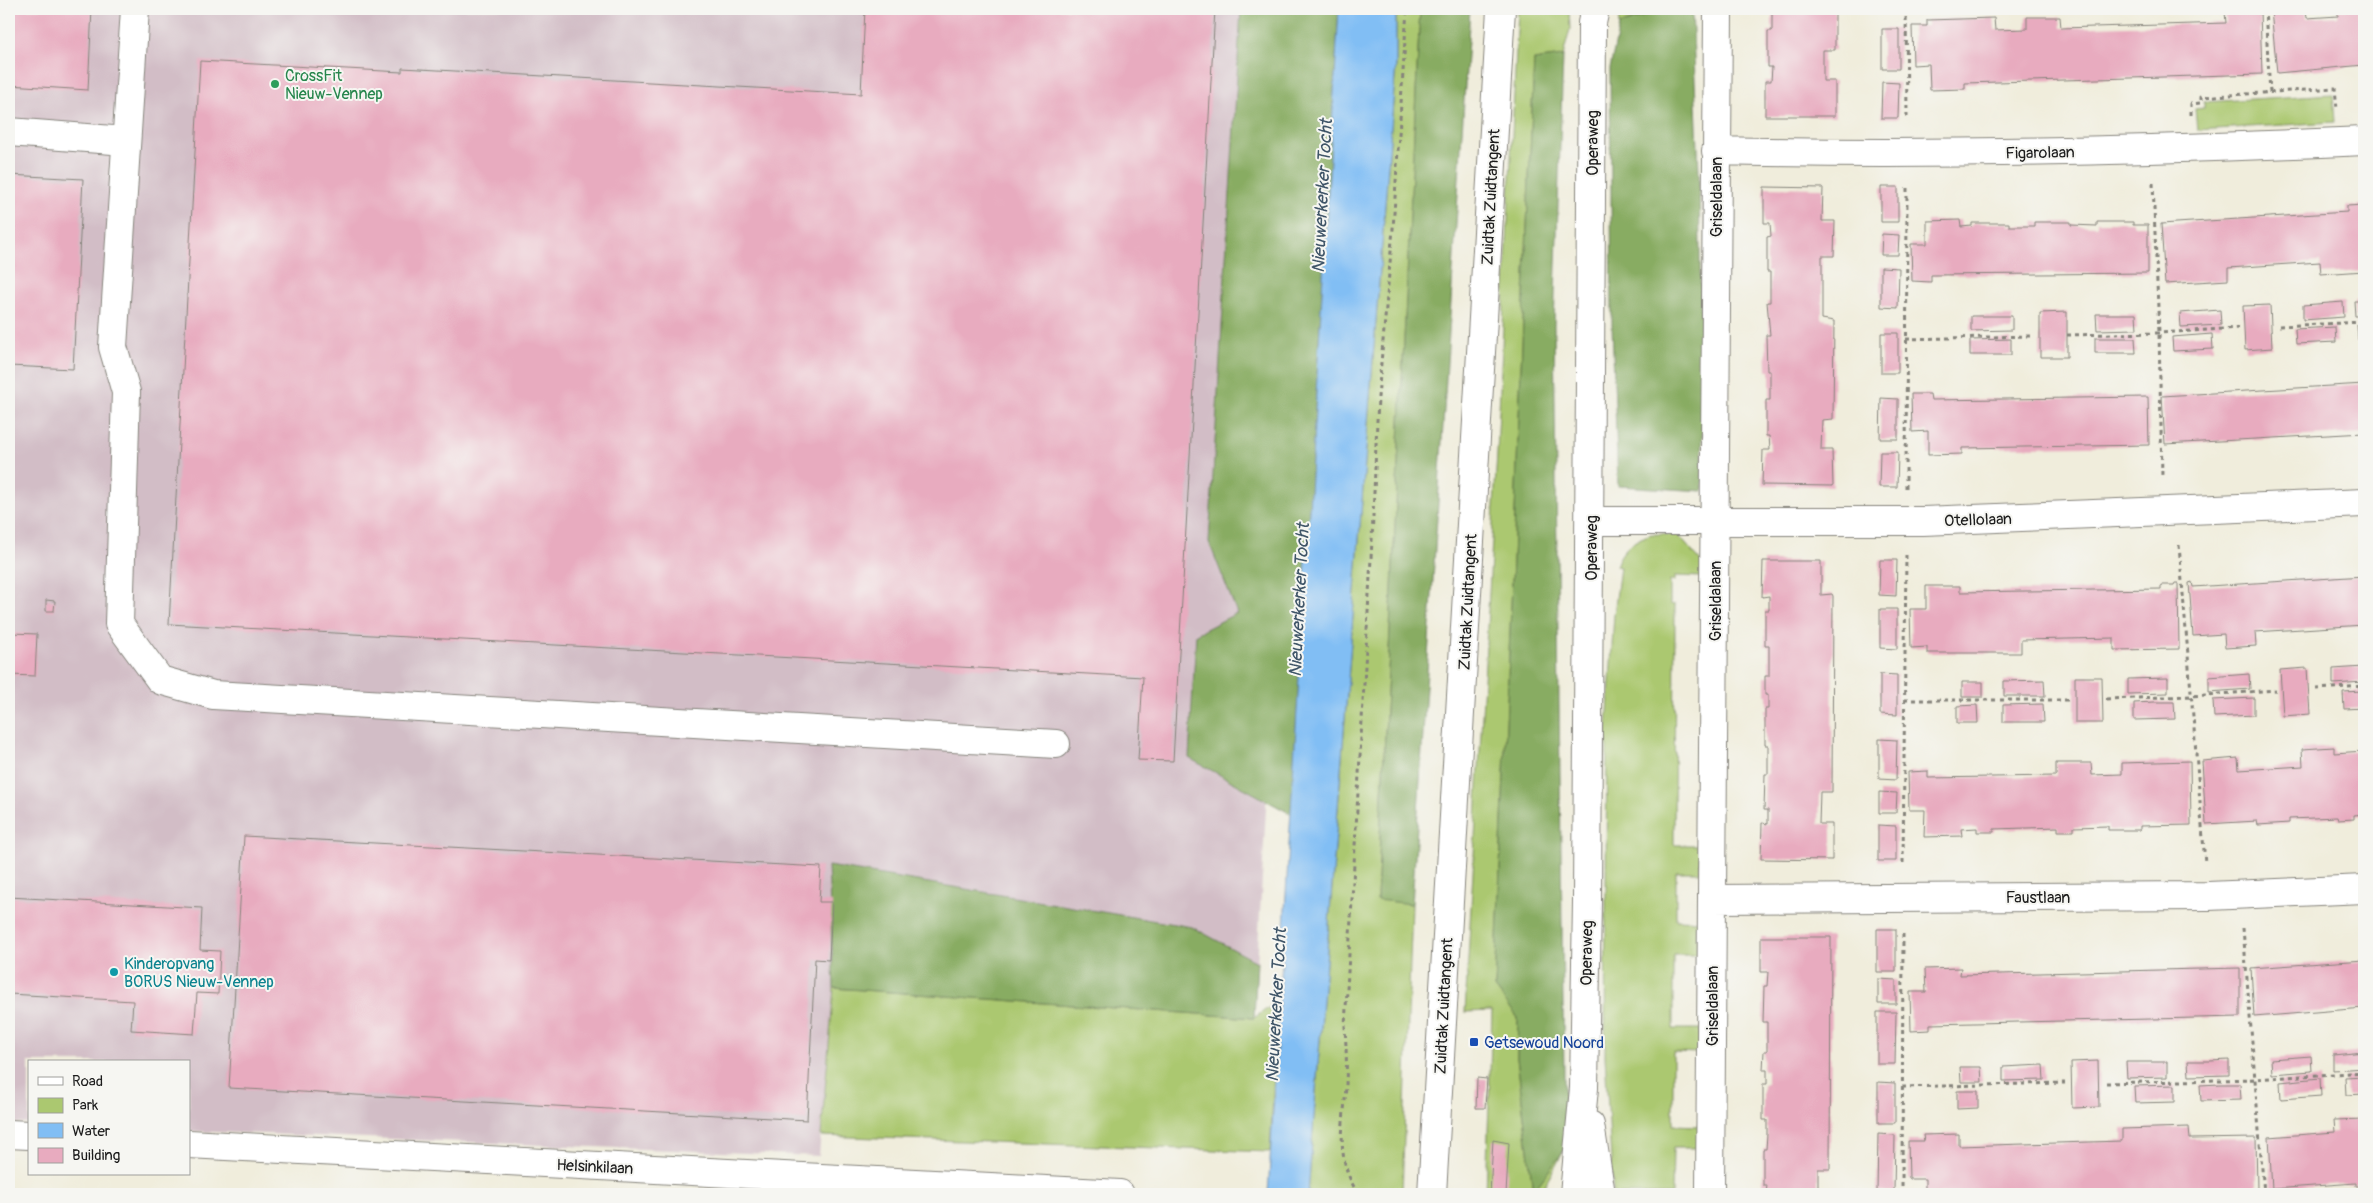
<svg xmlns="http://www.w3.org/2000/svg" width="2373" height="1203" font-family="Pangolin,sans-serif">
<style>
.industrial{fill:#d2bdc6}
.green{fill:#abc870;stroke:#647246}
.forest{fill:#88ac62;stroke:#52643f}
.water{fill:#81bef4;stroke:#4e6d88}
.building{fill:#e8abbf}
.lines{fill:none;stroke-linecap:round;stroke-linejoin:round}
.minor-casing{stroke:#86847c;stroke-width:30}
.major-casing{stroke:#86847c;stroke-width:30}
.path{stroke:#86847c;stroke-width:3;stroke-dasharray:4 4;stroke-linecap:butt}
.minor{stroke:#fff;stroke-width:28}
.major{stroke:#fff;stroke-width:28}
.leisure-dot{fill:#2e9e5b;stroke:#f6f6f2;stroke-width:2}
.culture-dot{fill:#0f9aa8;stroke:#f6f6f2;stroke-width:2}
.transit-dot{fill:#1a4fb4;stroke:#f6f6f2;stroke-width:2}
.labels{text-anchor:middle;stroke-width:4;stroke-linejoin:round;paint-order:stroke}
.leisure-label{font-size:16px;fill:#27864d;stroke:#f6f6f2;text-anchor:start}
.street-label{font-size:16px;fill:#1c1c1c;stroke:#f6f6f2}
.culture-label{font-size:16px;fill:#0d838f;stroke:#f6f6f2;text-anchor:start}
.transit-label{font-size:16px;fill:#164399;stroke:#f6f6f2;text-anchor:start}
.water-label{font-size:18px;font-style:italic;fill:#3f5568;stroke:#f6f6f2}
</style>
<rect width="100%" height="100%" fill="#f6f6f2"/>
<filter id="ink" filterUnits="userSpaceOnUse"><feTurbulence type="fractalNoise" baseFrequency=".02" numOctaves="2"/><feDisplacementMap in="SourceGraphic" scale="10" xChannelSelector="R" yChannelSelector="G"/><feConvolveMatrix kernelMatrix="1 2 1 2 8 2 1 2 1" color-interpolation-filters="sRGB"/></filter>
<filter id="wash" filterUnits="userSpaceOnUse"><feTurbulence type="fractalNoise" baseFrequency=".0096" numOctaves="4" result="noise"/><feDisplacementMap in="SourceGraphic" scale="20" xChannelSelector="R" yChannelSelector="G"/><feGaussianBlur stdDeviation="1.12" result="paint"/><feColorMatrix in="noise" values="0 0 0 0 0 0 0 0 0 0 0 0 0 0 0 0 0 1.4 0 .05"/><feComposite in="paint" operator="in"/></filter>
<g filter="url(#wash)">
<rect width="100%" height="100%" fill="#f0eddc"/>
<path class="industrial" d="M9,9H1312L1254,1018L834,989L819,1156L189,1131V1062H29V1124L9,1123Z"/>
<path class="green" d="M1396,9H1420L1377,899L1412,904L1402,1194H1308L1396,64Z
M1518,9H1569L1570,29L1563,56L1534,60L1495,988L1518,1018L1517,1058L1533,1191L1565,1149L1540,1194H1486L1492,1011L1465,1012L1497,453Z
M1618,9H1664L1619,25Z
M2333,94L2335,122L2197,130L2195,109L2204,108V102Z
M1651,534L1678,535L1702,563V577L1675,576V581H1670V604L1675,605L1674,845H1700V872H1676V920L1700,921V955H1673V1029H1700V1053L1673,1052V1125L1699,1126V1148H1673L1672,1194H1613L1605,1056L1607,729L1614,614L1620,567L1616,566C1622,548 1634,540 1651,534Z
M834,988L1254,1018L1278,1001L1270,1152L821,1136Z"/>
<path class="forest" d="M1241,9H1339L1291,814L1189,758L1196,634L1237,613L1209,542Z
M1420,9H1470L1412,904L1377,900Z
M1664,9H1692L1699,172L1703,491L1618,486L1612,326L1610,69L1619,25Z
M1563,56L1554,326L1565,1149L1533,1192L1517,1058L1518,1018L1495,988L1534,60Z
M828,866L1192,927L1257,962L1254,1018L834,988Z"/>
<path class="water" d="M1339,9H1396V64L1308,1194H1268Z"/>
<g id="blocks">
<path class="building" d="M9,9H92L88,90L9,85Z
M865,9H1215L1173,761L1138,760L1143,677L169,624L200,61L402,72V68L861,94Z
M1772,9H1835V50H1823V81H1835V116H1765V81H1771L1772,67H1768V31H1772Z
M2306,9L2307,18L2338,16V9H2364V65L2277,73L2271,10Z
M2260,11L2262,74L1965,83V89L1930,90L1929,64L1913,65L1912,26H1927V20L1994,18L1995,30L2027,29V17H2060L2061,28L2226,23L2225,12Z
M1882,29H1899V69H1882Z
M1882,82L1899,83L1898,118H1881Z
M9,175L83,179L73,369L9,366Z
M1764,187L1823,188L1822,221H1835L1834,256H1822V319L1834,321L1833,419L1822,420L1821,450H1832L1833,486L1762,485L1763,450H1770L1769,436H1766V400H1770V371H1767L1766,335H1770L1767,302H1770V272H1767V237L1771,236L1770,223H1764Z
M1881,187H1898V222H1881Z
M2364,205V271L2321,274L2320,262L2228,268V280L2165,284L2161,224L2347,212V206Z
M1960,220L1961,227L1972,226V223H2009V226H2034V222H2071V225L2097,226V222H2133V225H2148V273L1931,275V282L1912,281L1911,244H1927V221Z
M1882,234L1899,235L1898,255H1881Z
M1881,267L1899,268L1898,308L1881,307Z
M2354,301H2364V316H2355Z
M2343,302L2344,317L2303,320V305Z
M2270,305L2272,348L2245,350L2243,306Z
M2220,310L2221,325L2181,327L2180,313Z
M2067,312V357H2040V313Z
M2096,314H2136L2137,329L2097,330Z
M1971,316H2012V330L1971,331Z
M2357,325H2364V340H2358Z
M2335,327L2336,342L2296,344L2295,329Z
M1881,333H1898V373H1881Z
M2212,334L2213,349L2173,351L2172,337Z
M2095,338H2135L2136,353H2095Z
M2011,339V355H1970V340Z
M2364,384V433L2165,444L2162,396Z
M1911,394H1930L1931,400L2148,397L2149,445L1962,448V454L1928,455V431L1912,432Z
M1881,398L1898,399V439H1880Z
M1880,452H1898L1897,487H1879Z
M1880,560H1897L1896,596L1879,595Z
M1763,561H1821V595L1832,594L1833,596L1832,792H1820L1819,824H1832V860L1761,859L1762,823L1768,824V810H1764L1765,774H1768V745H1765V709H1768V695H1765V676H1769V646H1765V610H1769V596L1762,597Z
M2364,576V625L2255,632L2256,646L2225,648L2224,634L2193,636L2189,583L2192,582L2193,587Z
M2175,583H2178L2179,649L2114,650V638L2021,640V653H1927V647L1911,648L1910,609H1926V586H1960V592L2161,589V585H2174Z
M46,600L55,601L54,611H46Z
M1880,609H1897V649L1880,648Z
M11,633L37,634L35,676L9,675Z
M2364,667V682L2333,684V669Z
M2307,668L2310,714L2283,716L2280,670Z
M1880,674L1897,675V715L1880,714Z
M2249,674L2250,689L2209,692V677Z
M2075,677H2102L2103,723H2075Z
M2168,678V693L2128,694V679Z
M2044,680L2045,696H2004V681Z
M1962,682H1983V697H1962Z
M2363,691L2364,708L2344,709L2343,692Z
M2254,698V715L2214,717L2213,700Z
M2154,702H2174L2175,719L2134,720V703Z
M2043,704L2044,722H2003V705Z
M1977,705L1978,723H1957V706Z
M1879,739L1897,740L1896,780L1879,779Z
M2334,747V753L2364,751V814L2354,815V819L2338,820L2337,817L2289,819V823L2258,825L2257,821L2206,824L2202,761L2238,758L2239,770L2303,766L2302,749Z
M2190,761L2191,825L2140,826V830H2108V826L2074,827V831H2058V827L1994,829V832H1977V828L1961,829L1962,836L1924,837L1925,810H1909L1908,772L1928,771V778L2056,776V763H2091L2092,775L2122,774V763Z
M1879,792L1897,793L1896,813H1879Z
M1878,825L1896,826V861H1878Z
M244,836L821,867L819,902H832L829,960L815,959L807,1120L229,1088Z
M9,897L202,908L200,950L220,951L218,994L197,993L194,1034L131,1030L133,1001L9,994Z
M1877,929H1896V972H1877Z
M1761,937H1831L1830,1169H1818V1194H1766L1767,1185H1763V1149H1766L1767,1134V1120H1763V1084H1767V1070H1763L1764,1051H1767V1022H1763L1764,986H1767L1768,972H1761Z
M2364,960V1008L2254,1017L2251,968Z
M1961,968L1960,975L2240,968V1017L1930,1024V1030L1911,1031L1910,992H1926L1925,969Z
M1878,979L1896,980V1004H1878Z
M1877,1012H1896L1895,1064H1877Z
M2364,1052V1068L2333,1070V1055Z
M2311,1056L2312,1071L2272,1074L2271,1059Z
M2098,1061L2099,1107L2072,1108L2071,1062Z
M2210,1061L2229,1060V1075L2189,1076L2188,1061Z
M2126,1062H2167V1077L2127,1078Z
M2043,1065L2044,1080L2003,1081V1067Z
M1960,1067H1981L1982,1082H1961Z
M2364,1076V1094L2346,1095L2345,1077Z
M1477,1078L1487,1079L1485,1108H1476Z
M2320,1078L2321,1096L2281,1099L2280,1082Z
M1878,1082L1895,1083V1123H1878Z
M2220,1084H2240L2241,1100L2201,1101L2200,1085Z
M2175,1085V1102L2135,1103L2134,1086Z
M1957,1091H1978V1108L1957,1109Z
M2364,1119V1186H2356V1183L2272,1189L2269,1137L2335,1132L2334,1120Z
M2189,1127L2190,1139L2256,1138L2257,1189L2206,1191V1194H2175V1192L1925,1194V1179H1909L1908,1141H1924L1923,1135L1959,1134V1146L2024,1144L2122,1141V1129Z
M1878,1134L1895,1135L1894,1192H1877Z
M1493,1140L1509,1143L1506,1194H1490Z"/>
</g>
</g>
<g filter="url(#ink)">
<use href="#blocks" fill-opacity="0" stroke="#86847c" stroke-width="1"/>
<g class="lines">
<defs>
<path id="minor" d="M135,9L113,347L126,392L119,624L160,680L213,695L1056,744
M9,132L126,141
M1716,151C1932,156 2148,151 2364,141
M1591,521H1923L2364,503
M1713,899L2208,896L2364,889
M9,1134L29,1135
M189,1144L1120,1194
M1432,1194L1501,9
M1710,1194L1718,9"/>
<path id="major" d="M1590,1125L1601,1194
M1574,1194L1584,1088L1587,901L1592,23L1595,9"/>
</defs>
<use href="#minor" class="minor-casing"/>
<use href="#major" class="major-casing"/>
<path class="path" d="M1906,9L1907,118
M2265,9L2270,93
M2191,115V104L2201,103V97L2335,88L2337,109
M2153,183L2159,333L2162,476
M2279,326L2364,322
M2067,335L2159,333L2238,328
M1906,339L2031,336
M1906,488L1907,187
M2179,545L2205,863
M2316,689L2364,686
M2106,699L2192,696L2276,690
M1904,700H2070
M1903,863L1906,554
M2243,928L2264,1194
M2106,1083L2255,1079L2364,1072
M1902,1087L2065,1083
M9,1192L64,1194
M1358,1194C1334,1155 1344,1128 1346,1085C1347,1065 1346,1045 1345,1026L1372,540L1378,397L1393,229L1407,9
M1902,1194L1903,932"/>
<use href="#minor" class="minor"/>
<use href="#major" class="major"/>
</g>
</g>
<circle class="leisure-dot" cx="275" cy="84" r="5"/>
<circle class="culture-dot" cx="114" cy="972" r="5"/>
<rect class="transit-dot" x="1469" y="1037" width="10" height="10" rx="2.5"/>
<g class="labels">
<g class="leisure-label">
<text x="285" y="81">CrossFit<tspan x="285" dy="18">Nieuw-Vennep</tspan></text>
</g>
<g class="street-label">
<text transform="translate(1592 143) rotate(-90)" y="6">Operaweg</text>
<text transform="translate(2040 152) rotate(-1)" y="6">Figarolaan</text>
<text transform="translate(1490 197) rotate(-87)" y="6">Zuidtak Zuidtangent</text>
<text transform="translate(1716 197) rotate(-90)" y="6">Griseldalaan</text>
<text transform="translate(1978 519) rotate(-2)" y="6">Otellolaan</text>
<text transform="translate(1591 548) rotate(-90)" y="6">Operaweg</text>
<text transform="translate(1715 601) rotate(-90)" y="6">Griseldalaan</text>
<text transform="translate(1467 602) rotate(-87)" y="6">Zuidtak Zuidtangent</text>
<text x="2038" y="903">Faustlaan</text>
<text transform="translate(1586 953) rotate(-89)" y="6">Operaweg</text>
<text transform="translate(1443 1006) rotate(-87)" y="6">Zuidtak Zuidtangent</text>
<text transform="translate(1712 1006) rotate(-90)" y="6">Griseldalaan</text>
<text transform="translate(595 1166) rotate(3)" y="6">Helsinkilaan</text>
</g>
<g class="culture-label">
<text x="124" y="969">Kinderopvang<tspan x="124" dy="18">BORUS Nieuw-Vennep</tspan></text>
</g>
<g class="transit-label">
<text x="1484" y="1048">Getsewoud Noord</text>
</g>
<g class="water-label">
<text transform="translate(1322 196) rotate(-87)" y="6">Nieuwerkerker Tocht</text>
<text transform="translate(1299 600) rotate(-87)" y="6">Nieuwerkerker Tocht</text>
<text transform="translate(1276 1005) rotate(-87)" y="6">Nieuwerkerker Tocht</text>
</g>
</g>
<rect width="2373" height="1203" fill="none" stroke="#f6f6f2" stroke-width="30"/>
<rect x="28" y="1060" width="162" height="115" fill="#f6f6f2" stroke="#9f9f9c"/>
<rect x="38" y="1077" width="25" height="8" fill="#ffffff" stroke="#9f9f9c"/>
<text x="72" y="1086" font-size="15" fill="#1c1c1c">Road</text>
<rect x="38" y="1098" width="25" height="15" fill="#abc870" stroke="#9f9f9c"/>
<text x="72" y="1110" font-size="15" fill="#1c1c1c">Park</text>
<rect x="38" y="1123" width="25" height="15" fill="#81bef4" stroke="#9f9f9c"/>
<text x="72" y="1136" font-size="15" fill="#1c1c1c">Water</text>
<rect x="38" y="1148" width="25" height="15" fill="#e8abbf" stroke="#9f9f9c"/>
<text x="72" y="1160" font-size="15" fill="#1c1c1c">Building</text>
</svg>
